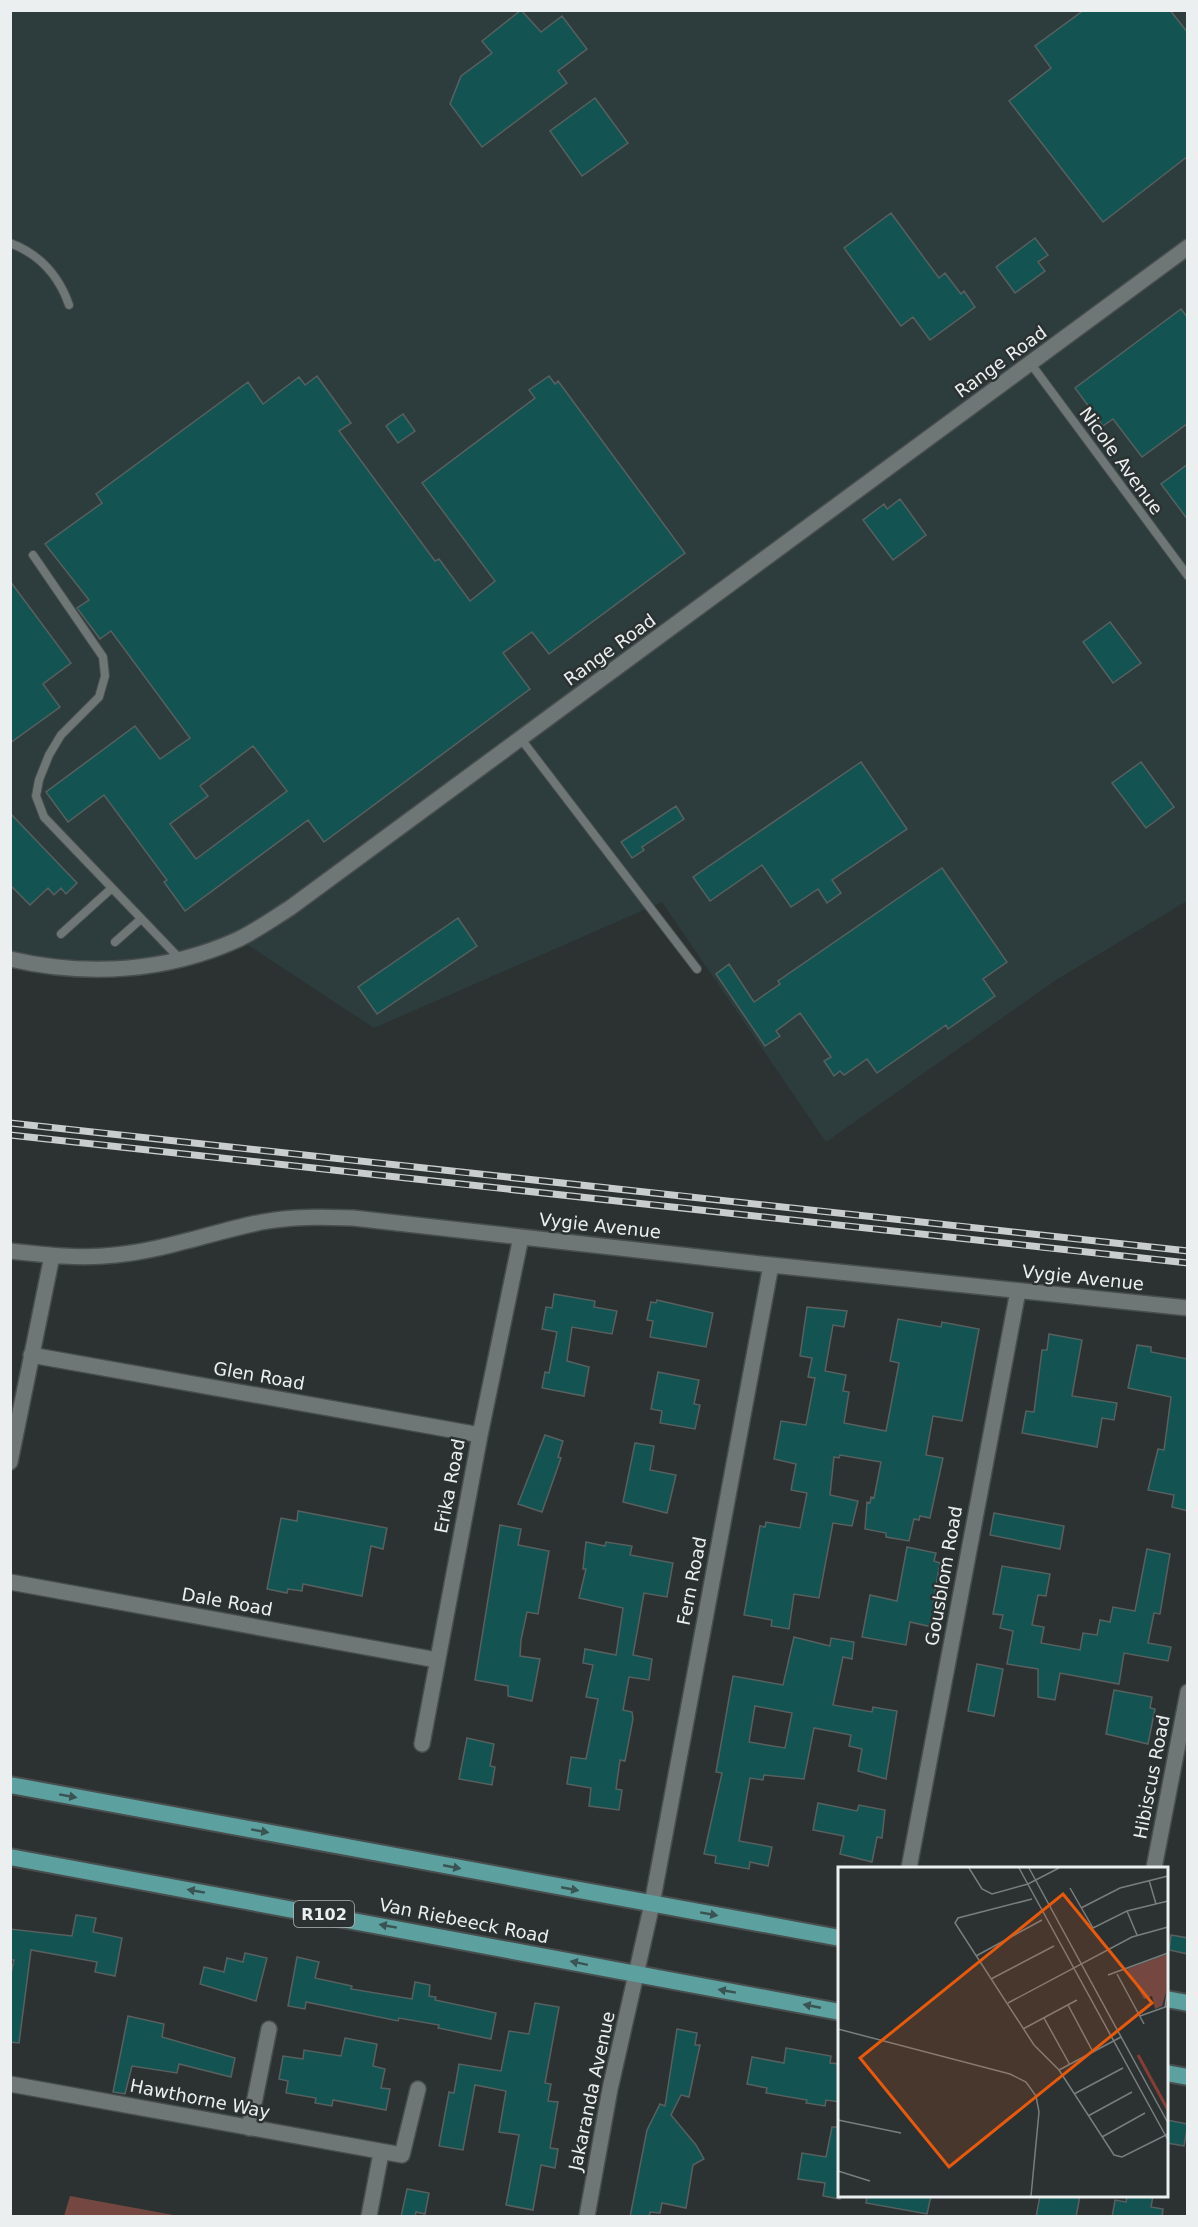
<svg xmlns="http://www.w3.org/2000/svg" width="1198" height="2227" font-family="'DejaVu Sans',sans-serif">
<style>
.built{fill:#2d3c3c}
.green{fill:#744741}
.building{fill:#135453;stroke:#58605f;stroke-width:1.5;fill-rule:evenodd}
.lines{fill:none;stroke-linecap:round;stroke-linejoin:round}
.service-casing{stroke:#484d4d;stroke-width:10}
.minor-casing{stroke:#484d4d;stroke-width:18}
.primary-casing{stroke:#484d4d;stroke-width:20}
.service{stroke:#6f7676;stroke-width:8}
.minor{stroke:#6f7676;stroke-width:15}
.primary{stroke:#5ca09f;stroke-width:16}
.rail-casing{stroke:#c9cdcd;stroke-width:7}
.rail{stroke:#2c3232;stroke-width:4.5;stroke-dasharray:14;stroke-linecap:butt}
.oneway{fill:#3a5353}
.labels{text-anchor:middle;stroke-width:5;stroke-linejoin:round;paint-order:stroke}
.shield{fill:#2c3232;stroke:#b2b6b6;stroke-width:1.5}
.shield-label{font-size:16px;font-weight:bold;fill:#ebefef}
.street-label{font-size:18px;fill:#ebefef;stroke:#2c3232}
.inset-river{fill:none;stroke:#873d35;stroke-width:3}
.inset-road{fill:none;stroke:#787e7e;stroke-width:1.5}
.view{fill:#e8590c;fill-opacity:0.15;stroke:#e8590c;stroke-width:3}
.inset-edge{fill:none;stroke:#ebefef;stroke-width:3}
</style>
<rect width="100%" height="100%" fill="#2c3232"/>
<path class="built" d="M10,11H1187V901L1056,980L826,1142L662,902L374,1028L242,941L160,966L11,961Z"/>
<path class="green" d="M70,2196L179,2216H64Z"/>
<path class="building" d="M521,10L541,32L562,16L587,49L558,71L567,83L482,147L450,104L461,76L492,53L482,41Z
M1084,10H1170L1188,33V156L1103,222L1009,101L1051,68L1035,46Z
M595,98L628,143L582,176L550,131Z
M891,213L939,278L945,273L961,294L964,291L975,307L930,340L913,317L901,326L844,248Z
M1035,238L1048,255L1038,262L1045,271L1015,293L996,267Z
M1181,309L1188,318V423L1142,457L1113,419L1103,426L1075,388Z
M317,376L351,423L339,431L435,561L439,559L470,601L495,581L422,483L535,398L529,390L549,376L555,384L558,381L685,553L549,654L532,632L503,653L530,689L324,842L308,820L185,911L164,882L167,880L104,795L68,822L46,792L135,726L160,759L190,738L111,631L100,639L77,608L89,600L45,544L102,503L96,494L248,382L263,404L299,377L305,385ZM253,746L287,791L196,859L170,824L208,796L200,786Z
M403,414L415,431L398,443L386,426Z
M1188,464V520L1161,484Z
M900,499L926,535L893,560L863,520L884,504L887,509Z
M10,581L71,663L43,684L60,707L10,743Z
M1110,622L1141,663L1113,683L1083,642Z
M861,762L907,829L832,880L841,893L827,903L818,889L791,907L762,865L710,901L693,877Z
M1141,762L1174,807L1146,828L1112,783Z
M676,806L684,819L642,847L644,850L632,858L621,842Z
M10,813L77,883L66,894L61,888L54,895L48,888L30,905L10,885Z
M942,868L1007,962L983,979L995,996L948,1029L946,1025L877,1073L867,1059L844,1075L840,1071L834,1076L824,1061L831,1057L800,1013L776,1031L780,1036L765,1046L716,974L729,964L754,1002L780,984L778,981Z
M458,918L477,946L377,1014L358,987Z
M554,1294L595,1301L594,1307L617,1311L612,1334L572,1327L567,1361L589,1367L584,1396L542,1388L545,1372L549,1373L557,1332L542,1329L546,1307L552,1308Z
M657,1300L713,1313L706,1347L650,1337L653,1321L647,1320L651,1302L656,1303Z
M807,1307L847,1311L844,1327L833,1325L825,1371L846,1375L843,1391L849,1392L844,1423L886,1431L899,1363L890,1361L898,1319L941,1327L942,1322L979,1329L962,1421L933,1416L926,1455L943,1458L930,1518L920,1516L919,1520L914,1519L909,1541L886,1537V1533L865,1529L867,1502L870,1503L871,1497L874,1498L881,1462L840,1455L839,1458L834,1457L830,1495L858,1501L852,1526L833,1523L819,1598L794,1594L789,1629L771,1626L772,1620L744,1615L760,1526L765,1527L766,1522L800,1528L807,1493L791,1490L796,1464L774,1459L781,1421L806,1425L815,1378L808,1377L812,1358L800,1356Z
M1049,1334L1082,1340L1072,1396L1117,1403L1114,1420L1102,1418L1097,1447L1022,1433L1026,1411L1034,1412L1042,1350H1047Z
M1137,1345L1151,1347V1352L1188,1359V1511L1172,1507L1174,1495L1148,1490L1158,1449L1164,1450L1171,1397L1128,1388Z
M658,1372L699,1380L694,1404L700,1405L695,1429L660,1423L662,1411L651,1409Z
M545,1435L563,1441L558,1457L561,1458L542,1512L518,1504Z
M635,1443L654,1446L650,1470L676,1475L667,1513L623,1502Z
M298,1511L387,1528L383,1549L371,1546L362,1596L303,1584L302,1591L288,1589L287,1593L267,1589L281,1518L297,1521Z
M994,1513L1064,1526L1060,1549L990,1535Z
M500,1525L521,1529L518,1545L549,1551L538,1614L527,1612L521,1640L520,1656L540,1659L532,1701L508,1696V1686L475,1680Z
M586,1542L605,1546L606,1542L632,1546L630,1555L673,1563L667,1597L644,1593L633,1655L652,1659L649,1680L629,1677L623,1710L632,1712L633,1719L625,1761L620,1760L616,1789L622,1790L619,1810L589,1806L591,1788L567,1784L571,1757L586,1759L598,1699L586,1697L593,1665L583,1663L585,1649L616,1655L623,1608L579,1598L586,1569H583Z
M907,1547L936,1553L934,1561L940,1563L933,1603L937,1604L932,1627L910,1622L906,1645L862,1637L870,1595L897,1601Z
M1147,1549L1170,1554L1160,1614L1154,1613L1148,1643L1171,1647L1168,1661L1124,1653L1119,1684L1060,1673L1055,1700L1038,1697V1669L1007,1664L1013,1631L1000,1628L1003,1615L993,1614L1002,1566L1050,1574L1046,1596L1038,1595L1032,1625L1044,1627L1041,1643L1080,1650L1083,1633L1097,1635L1100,1620L1110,1622L1113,1607L1135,1611Z
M794,1637L830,1646L831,1638L854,1642L852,1659L843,1657L833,1705L872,1712L873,1707L897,1711L886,1779L858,1771L862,1749L849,1746L851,1735L814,1728L804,1779L764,1775L763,1780L750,1778L739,1841L772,1847L768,1866L750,1862L749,1869L715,1863L716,1856L704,1854L722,1773L716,1772L733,1676L783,1685ZM755,1706L792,1713L785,1748L749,1742Z
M977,1664L1003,1669L994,1716L968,1711Z
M1114,1690L1152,1697L1150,1708L1155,1709L1148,1744L1106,1734Z
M467,1738L494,1744L490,1766L495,1767L492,1785L459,1779Z
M818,1803L857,1811L859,1805L885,1810L882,1838L877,1837L872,1862L840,1854L844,1836L813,1830Z
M76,1915L96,1918L93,1932L122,1938L115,1976L95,1972L97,1962L31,1950L19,2043L10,2042V1978L14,1960H10V1929L72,1936Z
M1171,1935L1188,1938V1954L1169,1950Z
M245,1953L267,1958L256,2001L200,1984L204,1967L224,1972L227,1958L243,1962Z
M297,1957L319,1962L315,1978L352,1986L351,1989L412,1999L415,1982L430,1985L429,1996L436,1997L435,2000L496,2013L491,2039L438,2028L439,2025L399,2018L398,2021L306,2002L305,2009L288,2006Z
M535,2003L559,2007L545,2083L551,2084L548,2101L558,2102L550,2148L558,2149L555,2168L541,2165L533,2210L506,2205L519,2135L499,2132L506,2091L475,2085L463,2150L439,2146L449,2092L454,2093L459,2064L501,2071L509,2031L529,2034Z
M128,2016L164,2024L162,2037L235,2058L231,2077L179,2064L177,2073L132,2066L125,2094L113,2092Z
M677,2029L697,2033L695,2045H700L689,2097L681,2095L671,2115L696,2145L704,2159L693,2165L686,2208L662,2203L660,2213L650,2212L649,2217H630L647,2130L660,2104L665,2106Z
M345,2038L377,2044L373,2066L385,2069L381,2088L390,2089L386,2110L333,2100L332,2106L315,2103L316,2098L286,2093L288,2081L279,2079L283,2056L303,2059L304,2050L341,2056Z
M786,2048L831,2056L830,2063L840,2064V2102L826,2100L825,2106L806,2103L807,2100L766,2093L767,2088L747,2084L752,2057L784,2063Z
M1167,2120L1188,2124L1184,2146L1167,2143Z
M832,2127H840V2199L823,2196L825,2183L798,2179L802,2153L826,2157Z
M407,2189L429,2193L425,2214L416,2212L415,2217H401Z
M867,2196H931L927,2214L866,2203Z
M1040,2196H1080L1076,2217H1036Z
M1127,2196H1153L1151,2207L1163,2209L1162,2217H1112L1115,2200L1126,2202Z"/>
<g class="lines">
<defs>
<path id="service" d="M10,243C39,254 59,276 69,305
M1031,364L1188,576
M33,555L103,657L105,676L99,697L61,735L49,755L39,780L36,796L44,817L180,959
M521,739L697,969
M61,934L112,888
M115,942L141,919"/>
<path id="minor" d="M10,959C87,977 167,972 239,939C257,930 274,918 290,908L1188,247
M10,1251C45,1255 81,1259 115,1255C166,1250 212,1232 262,1222C292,1216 322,1217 353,1218L771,1265L1188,1308
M31,1355L480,1435
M10,1462L52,1256
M10,1582L437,1660
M422,1744L480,1435L521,1237
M909,1868L1018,1291
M1154,1868L1188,1692
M10,2084L402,2155L418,2089
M249,2128L269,2029
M369,2216L381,2153
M587,2216L610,2089L652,1904L771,1265"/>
<path id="primary" d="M10,1785L840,1938
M10,1857L840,2012
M1166,1999L1188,2003
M1166,2073L1188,2077"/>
</defs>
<use href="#service" class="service-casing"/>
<use href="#minor" class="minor-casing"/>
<use href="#primary" class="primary-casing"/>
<use href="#service" class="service"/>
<use href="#minor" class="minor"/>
<use href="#primary" class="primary"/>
<defs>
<path id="rail" d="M10,1123L1188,1251
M10,1135L1188,1263"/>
</defs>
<use href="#rail" class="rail-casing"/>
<use href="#rail" class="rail"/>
</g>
<defs><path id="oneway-solid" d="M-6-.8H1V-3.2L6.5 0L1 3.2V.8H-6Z" transform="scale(1.5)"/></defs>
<g class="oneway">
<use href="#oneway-solid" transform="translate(68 1796) rotate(10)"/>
<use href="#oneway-solid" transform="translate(260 1831) rotate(10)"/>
<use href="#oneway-solid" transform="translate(452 1867) rotate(11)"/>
<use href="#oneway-solid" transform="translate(570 1889) rotate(11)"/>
<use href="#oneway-solid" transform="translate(196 1891) rotate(-170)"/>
<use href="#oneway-solid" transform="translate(709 1914) rotate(10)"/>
<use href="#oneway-solid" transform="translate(388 1926) rotate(-170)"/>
<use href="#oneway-solid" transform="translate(579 1963) rotate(-168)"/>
<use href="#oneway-solid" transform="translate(727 1991) rotate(-170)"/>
<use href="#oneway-solid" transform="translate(812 2006) rotate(-169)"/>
</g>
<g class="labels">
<rect class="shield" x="294" y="1901" width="60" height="26" rx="4.5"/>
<g class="shield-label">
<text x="324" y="1920">R102</text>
</g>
<g class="street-label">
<text transform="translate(1001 362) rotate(-36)" y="6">Range Road</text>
<text transform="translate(1121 461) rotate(54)" y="6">Nicole Avenue</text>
<text transform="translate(610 650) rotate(-36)" y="6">Range Road</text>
<text transform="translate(600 1226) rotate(6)" y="6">Vygie Avenue</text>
<text transform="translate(1083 1278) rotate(6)" y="6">Vygie Avenue</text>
<text transform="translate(259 1376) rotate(10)" y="6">Glen Road</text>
<text transform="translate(450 1486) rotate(-79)" y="6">Erika Road</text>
<text transform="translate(944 1576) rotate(-80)" y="6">Gousblom Road</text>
<text transform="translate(692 1581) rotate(-79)" y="6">Fern Road</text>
<text transform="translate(227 1602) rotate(10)" y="6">Dale Road</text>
<text transform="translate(1152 1777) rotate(-79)" y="6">Hibiscus Road</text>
<text transform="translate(464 1921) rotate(11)" y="6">Van Riebeeck Road</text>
<text transform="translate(592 2091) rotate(-78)" y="6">Jakaranda Avenue</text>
<text transform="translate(200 2099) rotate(11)" y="6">Hawthorne Way</text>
</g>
</g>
<g transform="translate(838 1867)">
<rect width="330" height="330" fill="#2c3232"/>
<path d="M330,87V119L324,139L317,142L314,129L306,132L289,102Z" fill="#744741"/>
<path class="inset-river" d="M300,188L330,243"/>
<path class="inset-road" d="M131,1L144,22L154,27L190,17L221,1M181,1L330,273M191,1L330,256M311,13L318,37M232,21L255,61L289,44L330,34M194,32L120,51L117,56L196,178L221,203L276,288L284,290L330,267M243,41L282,21L330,9M289,44L299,68M138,89L204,53M279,107L306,157M270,108L330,86M153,112L216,79M170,136L294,70L330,60M230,138L255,185M327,140L330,121M302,149L330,139M206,151L232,198M0,162L172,207L188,215L198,229L201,245L193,329M185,162L239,133M221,203L283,170M236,227L285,201M250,249L294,225M0,253L63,266M264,270L307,246M0,304L32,314"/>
<path class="view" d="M225,27L314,136L111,300L22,191Z"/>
<rect width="330" height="330" class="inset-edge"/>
</g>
<rect width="1198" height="2227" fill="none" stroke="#ebefef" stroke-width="24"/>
</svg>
